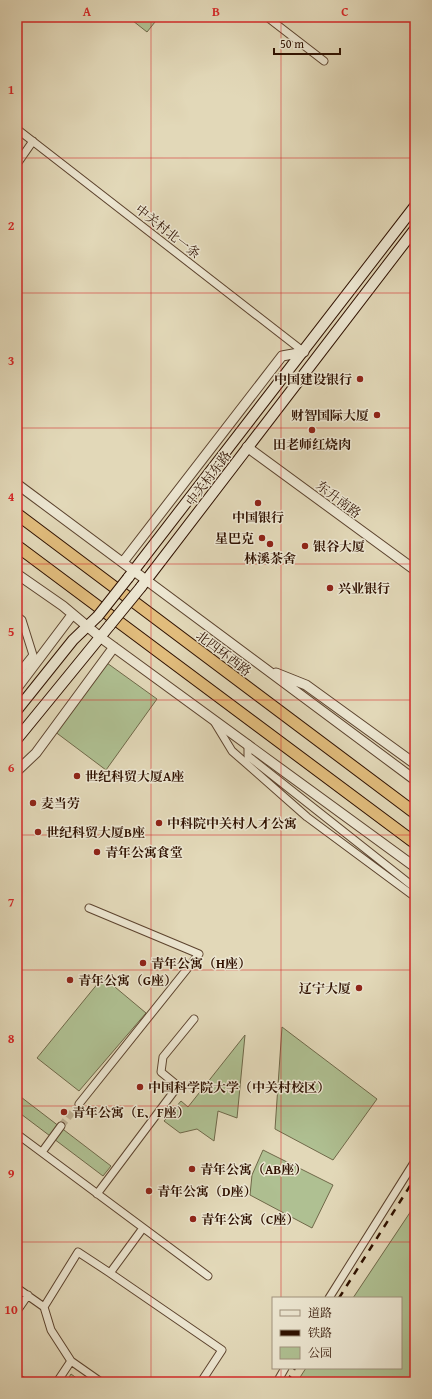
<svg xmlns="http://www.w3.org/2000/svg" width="432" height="1399" font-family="'Gentium Book Plus','Noto Serif SC',serif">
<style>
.green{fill:#afc092;stroke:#6f6849}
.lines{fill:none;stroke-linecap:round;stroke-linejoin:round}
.minor-tunnel{stroke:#beb093;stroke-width:7;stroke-dasharray:7 3.5;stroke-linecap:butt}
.minor-casing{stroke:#5c432e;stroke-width:9}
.tertiary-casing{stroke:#5c432e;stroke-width:11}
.secondary-casing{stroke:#2f1100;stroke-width:12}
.trunk-casing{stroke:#2f1100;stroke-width:13}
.minor{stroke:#ece6d1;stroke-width:7}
.tertiary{stroke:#ece6d1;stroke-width:9}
.secondary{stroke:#ece6d1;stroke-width:10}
.trunk{stroke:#e1bc7c;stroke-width:11}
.rail{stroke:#2f1100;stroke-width:2.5;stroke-dasharray:7 7;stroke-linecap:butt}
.secondary-bridge-casing{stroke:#2f1100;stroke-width:12;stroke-linecap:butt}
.secondary-bridge{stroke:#ece6d1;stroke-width:10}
.grid{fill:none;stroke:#d62828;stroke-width:1;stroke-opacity:0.55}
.poi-dot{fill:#8f2418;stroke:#ece6d1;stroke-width:1.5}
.labels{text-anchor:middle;stroke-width:3;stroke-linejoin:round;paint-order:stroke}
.street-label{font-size:13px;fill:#2f1100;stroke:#ece6d1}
.poi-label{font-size:13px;font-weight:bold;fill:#2f1100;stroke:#ece6d1;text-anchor:start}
.neatline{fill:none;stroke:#d62828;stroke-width:1.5}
.grid-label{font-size:13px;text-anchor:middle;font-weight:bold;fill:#d62828}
</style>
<rect width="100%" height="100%" fill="#e2d8b8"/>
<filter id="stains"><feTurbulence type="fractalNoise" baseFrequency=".005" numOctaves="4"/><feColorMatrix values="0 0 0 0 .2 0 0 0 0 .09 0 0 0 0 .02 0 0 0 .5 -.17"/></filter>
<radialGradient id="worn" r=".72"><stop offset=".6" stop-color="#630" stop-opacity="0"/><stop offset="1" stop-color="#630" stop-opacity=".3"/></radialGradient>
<path class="green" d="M128,17H159L147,32Z
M107,663L157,699L106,770L54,731Z
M103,977L146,1013L79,1091L37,1058Z
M282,1027L377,1099L333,1160L275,1129Z
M245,1035L237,1118L218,1111L214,1141L197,1129L180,1133L164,1121L181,1101L188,1107Z
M17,1094L111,1166L103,1176L17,1111Z
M263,1150L333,1185L312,1228L250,1195L252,1175Z
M415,1205V1382H297L306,1368H401V1298H353Z
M71,1374L82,1382H66Z"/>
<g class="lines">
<path class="minor-tunnel" d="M61,1126L79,1104"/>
<defs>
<path id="minor" d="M267,17L324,61
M17,129L304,352
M17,164L33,141
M17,616L22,620L33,655L17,675
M215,723L232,751L307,817L415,897
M248,744V756L415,888
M79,1104L199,954L89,908
M17,1134L208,1276
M42,1152L61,1126
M97,1194L178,1086L161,1072L163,1057L194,1019
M110,1273L222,1350L201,1382
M17,1288L44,1307
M329,1298L415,1161
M17,1311L28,1295
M17,1378L24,1382
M57,1382L71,1361
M101,1382L71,1361L51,1330L44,1307L78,1252L110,1273L143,1228
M277,1382L285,1368"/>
<path id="tertiary" d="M247,447L415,570
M17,484L415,780
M123,562L282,356L304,352
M17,574L63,606L100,637L415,867
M276,673L306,685L415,764
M17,688L72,615
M17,771L36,753L114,647"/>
<path id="secondary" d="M128,578L415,206
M141,587L415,229
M17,710L73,640L98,616
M17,739L110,625"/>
<path id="trunk" d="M17,514L415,813
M17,546L415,843"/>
</defs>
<use href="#minor" class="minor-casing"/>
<use href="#tertiary" class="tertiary-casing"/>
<use href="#secondary" class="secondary-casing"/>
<use href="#trunk" class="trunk-casing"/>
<use href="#minor" class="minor"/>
<use href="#tertiary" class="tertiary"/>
<use href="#secondary" class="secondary"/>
<use href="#trunk" class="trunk"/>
<path class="rail" d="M339,1298L415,1178
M287,1382L295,1368"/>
<defs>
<path id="secondary-bridge" d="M98,616L128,578
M110,625L141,587"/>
</defs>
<use href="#secondary-bridge" class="secondary-bridge-casing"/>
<use href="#secondary-bridge" class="secondary-bridge"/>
</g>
<path class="grid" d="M151,17V1382M281,17V1298M17,158H415M17,293H415M17,428H415M17,564H415M17,700H415M17,835H415M17,970H415M17,1106H415M17,1242H415M281,1368V1382"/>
<g class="poi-dot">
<circle cx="360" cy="379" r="4"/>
<circle cx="377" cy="415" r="4"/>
<circle cx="312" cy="430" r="4"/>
<circle cx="258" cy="503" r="4"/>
<circle cx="262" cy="538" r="4"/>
<circle cx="270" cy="544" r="4"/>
<circle cx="305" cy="546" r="4"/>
<circle cx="330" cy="588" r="4"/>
<circle cx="77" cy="776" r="4"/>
<circle cx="33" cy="803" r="4"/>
<circle cx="159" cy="823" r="4"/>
<circle cx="38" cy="832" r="4"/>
<circle cx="97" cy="852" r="4"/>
<circle cx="143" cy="963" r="4"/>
<circle cx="70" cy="980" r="4"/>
<circle cx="359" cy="988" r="4"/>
<circle cx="140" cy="1087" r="4"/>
<circle cx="64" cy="1112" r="4"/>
<circle cx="192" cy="1169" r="4"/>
<circle cx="149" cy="1191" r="4"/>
<circle cx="193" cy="1219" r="4"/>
</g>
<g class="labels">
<g class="street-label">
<text transform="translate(168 231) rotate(38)" y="5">中关村北一条</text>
<text transform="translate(208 478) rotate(-53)" y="5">中关村东路</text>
<text transform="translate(339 499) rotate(37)" y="5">东升南路</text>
<text transform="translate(224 653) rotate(37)" y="5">北四环西路</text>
</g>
<g class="poi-label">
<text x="352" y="384" text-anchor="end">中国建设银行</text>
<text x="369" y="420" text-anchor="end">财智国际大厦</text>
<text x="312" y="449" text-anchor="middle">田老师红烧肉</text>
<text x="258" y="522" text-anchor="middle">中国银行</text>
<text x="254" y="543" text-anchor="end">星巴克</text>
<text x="313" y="551">银谷大厦</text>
<text x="270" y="563" text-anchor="middle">林溪茶舍</text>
<text x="338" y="593">兴业银行</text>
<text x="85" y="781">世纪科贸大厦A座</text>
<text x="41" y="808">麦当劳</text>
<text x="167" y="828">中科院中关村人才公寓</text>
<text x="46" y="837">世纪科贸大厦B座</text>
<text x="105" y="857">青年公寓食堂</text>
<text x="151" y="968">青年公寓（H座）</text>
<text x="78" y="985">青年公寓（G座）</text>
<text x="351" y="993" text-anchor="end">辽宁大厦</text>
<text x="148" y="1092">中国科学院大学（中关村校区）</text>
<text x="72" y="1117">青年公寓（E、F座）</text>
<text x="200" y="1174">青年公寓（AB座）</text>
<text x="157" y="1196">青年公寓（D座）</text>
<text x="201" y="1224">青年公寓（C座）</text>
</g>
</g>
<rect width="432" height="1399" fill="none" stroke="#e2d8b8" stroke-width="44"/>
<rect x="272" y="1297" width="130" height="72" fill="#ece6d1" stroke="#a0917d"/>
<rect x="280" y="1310" width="20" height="6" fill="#ece6d1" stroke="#a0917d"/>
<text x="308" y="1317" font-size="12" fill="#2f1100">道路</text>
<rect x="280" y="1330" width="20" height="6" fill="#2f1100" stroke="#a0917d"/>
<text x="308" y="1337" font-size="12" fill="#2f1100">铁路</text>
<rect x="280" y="1347" width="20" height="12" fill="#afc092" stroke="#a0917d"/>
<text x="308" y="1357" font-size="12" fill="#2f1100">公园</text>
<path d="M274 48v6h66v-6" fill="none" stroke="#2f1100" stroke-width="2"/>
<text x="280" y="48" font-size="12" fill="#2f1100" stroke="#ece6d1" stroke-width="3" paint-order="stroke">50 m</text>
<rect x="22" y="22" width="388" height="1355" class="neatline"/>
<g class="grid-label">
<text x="87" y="16">A</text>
<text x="216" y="16">B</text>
<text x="345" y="16">C</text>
<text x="11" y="94">1</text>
<text x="11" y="230">2</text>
<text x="11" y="365">3</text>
<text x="11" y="501">4</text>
<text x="11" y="636">5</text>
<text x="11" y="772">6</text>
<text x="11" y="907">7</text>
<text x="11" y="1043">8</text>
<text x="11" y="1178">9</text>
<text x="11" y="1314">10</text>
</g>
<rect width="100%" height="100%" filter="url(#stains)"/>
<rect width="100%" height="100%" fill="url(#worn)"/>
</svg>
